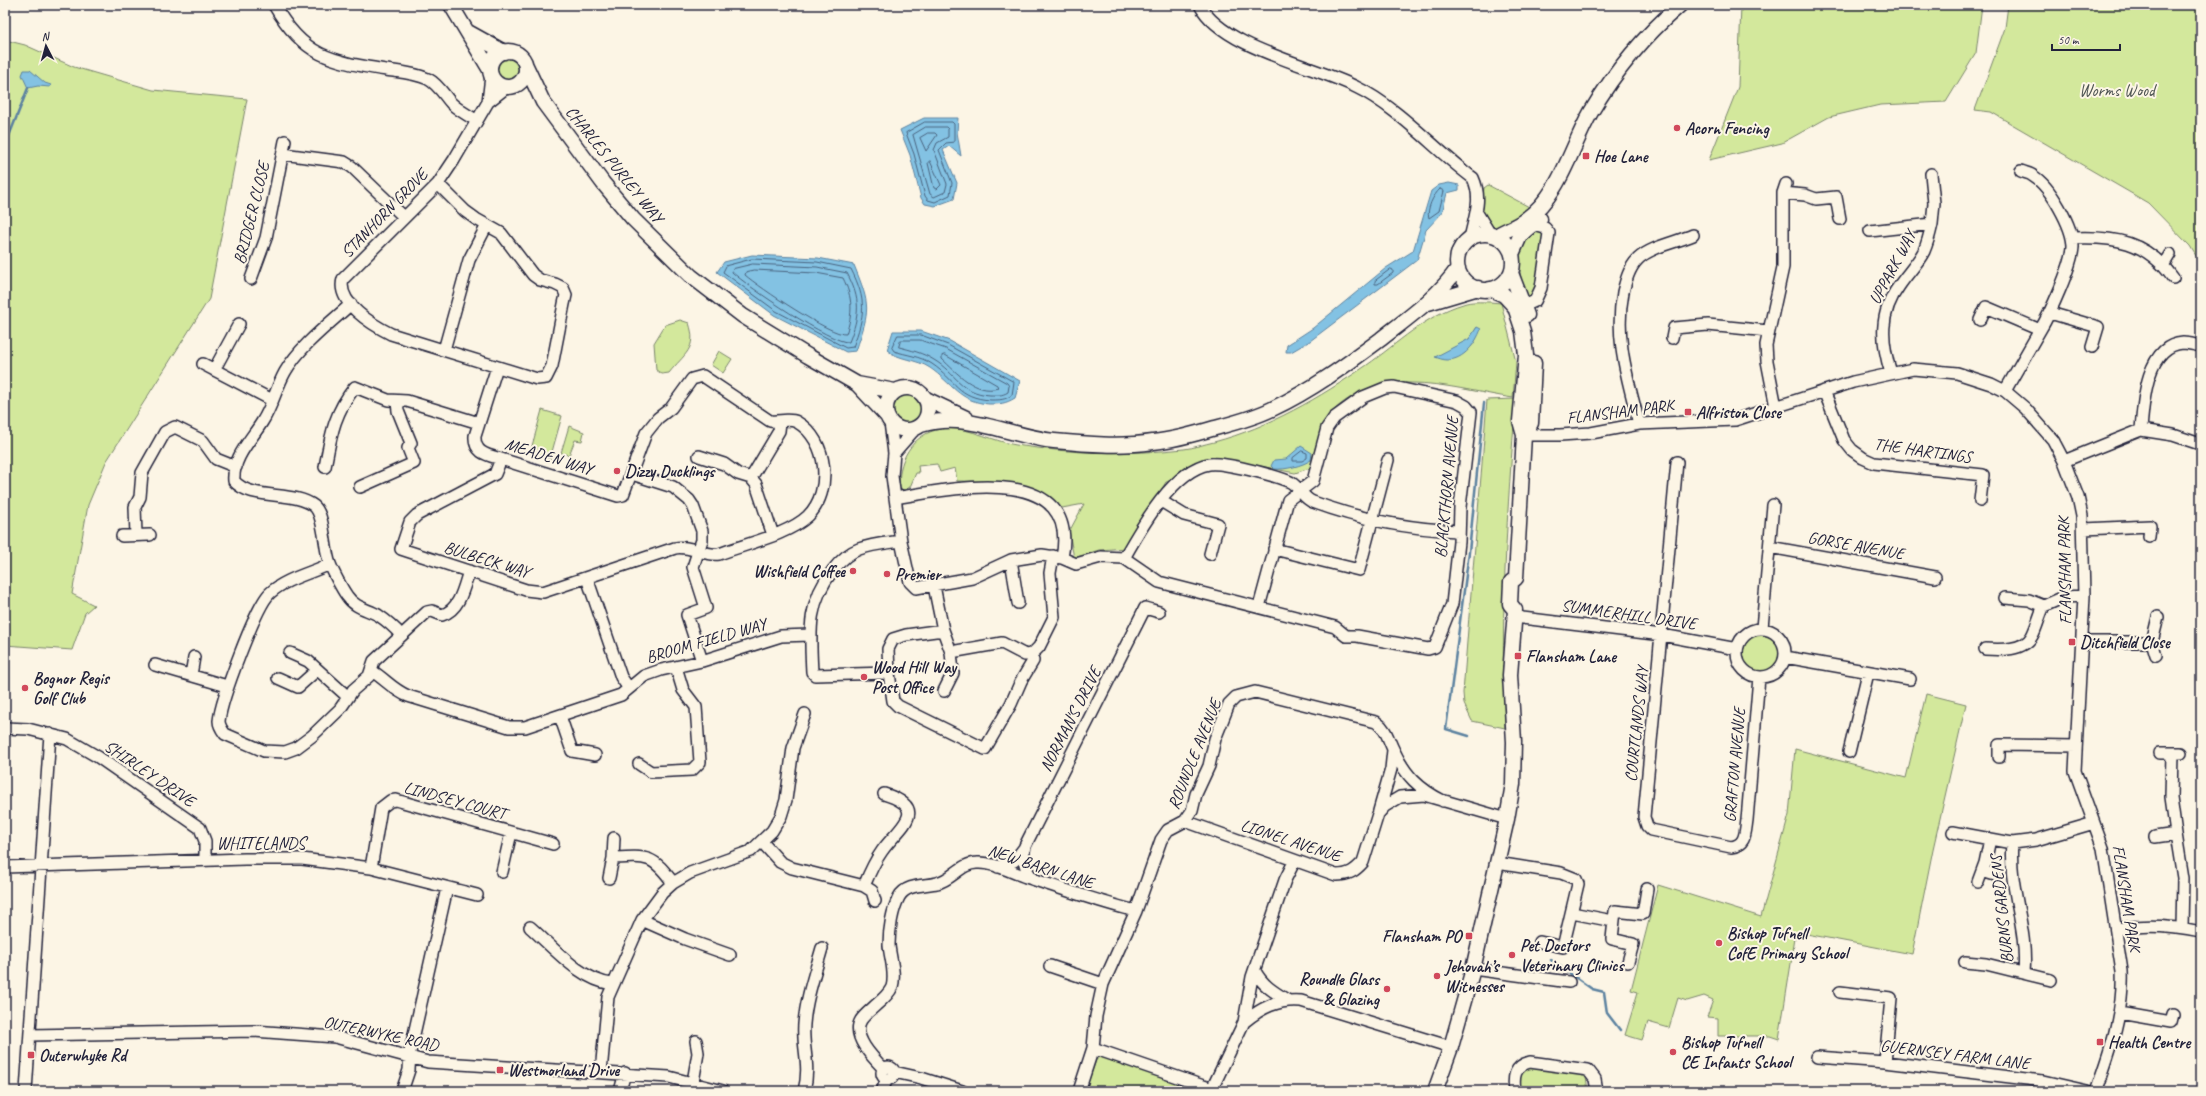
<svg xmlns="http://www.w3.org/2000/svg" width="2206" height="1096" font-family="Caveat,sans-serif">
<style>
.green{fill:#d3e89c;stroke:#7a856c;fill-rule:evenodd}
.water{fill:#83c2e3;stroke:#5c82a0}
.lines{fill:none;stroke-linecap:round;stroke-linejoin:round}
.shore{stroke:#49627e;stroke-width:1}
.stream{stroke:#5c82a0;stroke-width:2.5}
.minor-casing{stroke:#22223b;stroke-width:14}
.major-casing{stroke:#22223b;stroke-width:17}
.minor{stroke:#fcf5e5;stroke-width:11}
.major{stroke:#fcf5e5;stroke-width:14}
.poi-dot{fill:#d1495b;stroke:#fcf5e5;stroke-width:1.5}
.labels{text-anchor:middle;stroke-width:4;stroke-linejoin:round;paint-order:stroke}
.park-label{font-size:17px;fill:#4e5453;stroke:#fcf5e5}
.poi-label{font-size:17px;font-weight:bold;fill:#22223b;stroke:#fcf5e5;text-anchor:start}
.street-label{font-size:17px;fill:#22223b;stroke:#fcf5e5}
</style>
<rect width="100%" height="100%" fill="#fcf5e5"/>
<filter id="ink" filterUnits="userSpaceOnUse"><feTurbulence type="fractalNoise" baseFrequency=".025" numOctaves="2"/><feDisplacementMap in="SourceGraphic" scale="8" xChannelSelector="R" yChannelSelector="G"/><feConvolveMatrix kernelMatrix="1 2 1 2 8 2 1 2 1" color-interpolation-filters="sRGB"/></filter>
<g filter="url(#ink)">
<path class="green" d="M1741,5H1982L1976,53L1946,102L1880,105L1829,117L1782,143L1709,160L1738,87Z
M2008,5H2201V264L2190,246L2148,203L1991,112L1975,110L2005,28Z
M5,40L25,45L74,67L153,90L247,99L209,299L106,462L88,505L72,594L94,605L85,613L72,650L5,645Z
M497 69a11 11 0 1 1 22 0a11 11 0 1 1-22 0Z
M1488,185L1531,208C1521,216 1491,241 1483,217C1481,209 1483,197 1484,188Z
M1537,231L1545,236L1538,284L1534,295L1526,296C1519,279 1512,237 1537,231Z
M1490,302L1501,303L1516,362L1513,398C1453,389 1380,362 1330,414C1320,424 1314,454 1310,468L1295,473L1221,458L1193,463L1180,471L1170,482H1166L1126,548L1099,550L1074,558L1069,532L1084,504L1062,508L1040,493L1005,482L957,481L955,468L940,472L937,464L918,466L919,473H916L910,487L905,490L900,489C896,463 912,433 941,429C965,425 992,441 1016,445C1072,454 1129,455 1184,449C1194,448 1204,444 1214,442C1270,427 1319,398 1367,365C1397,344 1426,315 1463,304C1471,301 1481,302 1490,302ZM1477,327C1478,340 1474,345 1464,353L1448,351L1469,339Z
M680,320L689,323C698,349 684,354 669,373L662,374L656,370L654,343L665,325Z
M719,351L732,359L723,373L711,365Z
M892 408a15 15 0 1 1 30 0a15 15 0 1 1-30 0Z
M1516,399C1507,509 1500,618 1505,728L1472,721L1464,704L1463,693C1470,595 1480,497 1487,400Z
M542,410L562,416L550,459L530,453Z
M569,426L584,432L582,441L575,440L569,455L561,453Z
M2201,516V570L2198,538Z
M1740 653a21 21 0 1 1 42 0a21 21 0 1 1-42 0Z
M1926,694L1966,704L1933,849L1912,954L1796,932L1779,1039L1770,1036H1718V1018L1707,1017L1713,1000L1704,996L1687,1001L1678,998L1669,1028L1648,1022L1642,1040L1625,1035L1638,992L1631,990L1658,885L1761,917L1789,815L1795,749L1906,778Z
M1100,1057L1120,1062L1199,1091H1085L1096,1060Z
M1528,1066L1583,1073L1586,1077L1588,1091H1519L1518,1074Z"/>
<path class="water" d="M24,70H30L45,83L51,85L50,87L38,86L28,88L22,75Z
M924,118H958L957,132L961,156L949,146L943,150L957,183L954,199L935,206L925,204L921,198L910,155L900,130Z
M1449,183L1459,185V190L1447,193L1442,213L1426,230L1417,260L1310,341L1291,352H1286L1287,345L1313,328L1386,268L1413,251L1431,191L1439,185Z
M752,255L818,258L854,265C871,307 870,309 856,351L846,352L774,315L717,272L724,262Z
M1477,327L1481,329C1476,343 1464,360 1447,360C1443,360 1438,358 1435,357L1469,339Z
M893,331H921L950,341L1020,381L1015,398C1005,404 1000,404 989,404C959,402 952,383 930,368C917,359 898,360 887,350Z
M1301,446L1312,453L1311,460C1302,466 1285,470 1274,469L1271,466L1274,460L1286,459Z"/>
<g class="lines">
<path class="shore" d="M925,122H952L954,124V142L946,143L939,150L952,183L950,195L935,202L928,200L925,196L914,154L906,133Z
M926,127H946L948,129V137L937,143L934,150L947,184L945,192L934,197L930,194L913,135Z
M928,133H935L937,135L926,151L920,138Z
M930,161L941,185L937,189L934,188L928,163Z
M1440,189L1444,191L1439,211L1429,218C1426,210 1433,195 1440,189Z
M752,259L817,262L851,269C867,301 865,314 853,347L846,348L776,311L723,272L726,266Z
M753,264L817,267L847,273C861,300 860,314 849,342C832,344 747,286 732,272L733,269Z
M1391,269L1393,270V273L1378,284H1375V281Z
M754,270L816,273L843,278C853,298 853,313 846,334C831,336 759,287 745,275L746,272Z
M898,335H921L948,345L1014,382L1012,395C1005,400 1000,400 991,400C957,398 956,380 932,364C920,356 906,355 894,351L892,348Z
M901,340H920L946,349L1007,383L1009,386L1008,392C1002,396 997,395 990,395C960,393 956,373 934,360C923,353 911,350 899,347Z
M945,355L997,385L998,388C976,395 956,372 942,359V356Z
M1302,451L1307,453V458L1302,461H1293V458Z"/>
<path class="stream" d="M5,146L28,88
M1469,736L1446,729L1469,552L1484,403
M1551,960L1592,989L1604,992L1607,1013L1620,1030"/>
<defs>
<path id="minor" d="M274,5C304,57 330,61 386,70C400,72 415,73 428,79C438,84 444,95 451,103C458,110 467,115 476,120
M1200,5C1222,48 1315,66 1356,87C1398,107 1435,150 1473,178C1483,200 1474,217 1470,239
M488,102L491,76
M283,154L344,162L352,167L404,217
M2021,171C2025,173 2030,173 2033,176C2050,186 2073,227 2073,247C2072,265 2050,314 2040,330
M1931,174L1934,203L1932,224
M438,184L465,211L476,219L501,233L533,275L540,280L555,284L563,288L566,295L564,304L552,366L546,378L537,379L391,334C373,325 336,303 343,279L438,184L454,160L488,102L507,87
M1783,193L1805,195L1816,199L1836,197L1840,219
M1477,213L1490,234
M1870,231L1932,224C1930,233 1928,242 1924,251C1918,263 1907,274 1899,286C1879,313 1881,342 1891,373
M2072,238C2114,236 2147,241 2173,278
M2164,264L2170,254
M251,279L266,238L285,141
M351,304C329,324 300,346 285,372C276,388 272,407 262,422C251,440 232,458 234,481C251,501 294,490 314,506C325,515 324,550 330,564C333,572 342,589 347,596C355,608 367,609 378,615C387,621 394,627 401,635
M1524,306L1535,301L1541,288L1549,233L1545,228L1534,225
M2050,313L2098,327L2092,347
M1980,320L1986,307L2040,330L2005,391
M1672,338L1674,328L1708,325L1768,331
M444,350L469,260L487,225
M203,364L272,400
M497,367L475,436C474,453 487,455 501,459L618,496L623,495L646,433L658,418L671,408L692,379L703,376L770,421C779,422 789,418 797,422C828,440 833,491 808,516C788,535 745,544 719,554C703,556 690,545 675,548L543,592L526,590L401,549L410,522L417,515L495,474L501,459
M214,370L239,324
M1824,391L1844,440L1852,450L1863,458L1874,463L1983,475L1980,501
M1776,407L1767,361L1766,345L1783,267V193L1786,184
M890,422L894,453L892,476L901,541L910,582L916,588L972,578L1011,560L1042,555L1062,558L1076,564L1101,557L1124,558L1159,582L1335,627L1346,636H1357L1428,649L1435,647L1452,604L1459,542L1460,507L1471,412L1466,406L1457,401L1394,387L1385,388L1363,397L1334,418L1327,428L1313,481L1288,500L1259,607
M1639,424C1628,379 1614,339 1623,292C1626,280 1629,268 1638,259C1650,247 1677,242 1693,235
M2141,430L2173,435L2200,444
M1524,435H1560L1591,433L1639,424L1735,420L1853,382L1913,369L1957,373L1991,384L2005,391L2025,408L2053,440L2064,461L2078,497L2082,516L2084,596L2075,771L2103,848L2122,971C2124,1012 2110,1052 2096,1091
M894,453L915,429
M699,456L724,464L738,474L751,478
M2064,461L2141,430C2143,404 2146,345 2183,343C2189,343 2195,345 2201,346
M1677,462L1644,817L1647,826L1651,830L1731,847C1746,845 1745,833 1747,820L1759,677
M325,467C331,435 334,413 355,387L388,400L407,401L479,423
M632,474L673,487L689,500L693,506L702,531V540L693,567L706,608L687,615L702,661
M360,487L414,463L408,448L411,443L398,411L397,402
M895,498C948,489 1081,460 1062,558
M1161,501L1184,515L1218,524L1210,554
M2084,529L2150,526L2149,537
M136,535L135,507L140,497L142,473L165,432L175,427L203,441L216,459L236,467
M773,535L756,484L751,478L779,431L780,422
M122,536L150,535
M901,541C887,543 872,544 859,549C848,553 840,561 833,570C807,603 810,632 812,672L815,675L889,673L893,701L898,706L985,749L1011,704L1021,681L1033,661L1032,654
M1770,547L1935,577
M1274,549L1359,570L1388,460
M1124,558C1141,528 1173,470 1209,464C1224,462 1273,475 1288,481C1298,484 1303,499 1313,502C1359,519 1409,529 1458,531
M1011,560L1018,603
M330,564C311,573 285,579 270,593C256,606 221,700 219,721C219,726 222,730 225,734L264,751L285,752L296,748L312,736L340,709L353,690L369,676L374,661L427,612L432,611L442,615C460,610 464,586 469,571
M587,578L621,677L628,687
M2005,598L2029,600L2044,606
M1514,617L1662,635L1737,649
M1762,628L1773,505
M1737 653a24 24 0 1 1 48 0a24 24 0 1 1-48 0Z
M943,630L951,652L1002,643L1025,655L1032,654L1039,647L1054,617L1050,573L1053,556
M2082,642H2152L2156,655
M2152,642L2158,617
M1985,649C2000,650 2024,651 2032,636C2037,627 2039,616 2044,606L2064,597L2084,596
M290,653L308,661L348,697
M1785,657L1910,679
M155,665L227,686
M372,671C385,679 393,690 408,696L509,727H525L621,695L644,676L661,670L702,661L781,636L810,635
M889,673L888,649L893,639L906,635L943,630L934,586
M191,675L194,657
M278,678L298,687L317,670
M944,691L953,673L951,652
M560,716L572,751L595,755
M5,728L28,729L67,739L98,757L200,828L205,841V860
M1849,752L1868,673
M2160,753H2181
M2172,753L2171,798L2176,834
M1999,757V745L2076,746
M639,764L651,772L692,770L700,762L696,707L683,690L676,667
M1379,811L1391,769L1393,750
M1185,821L1336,875C1349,875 1355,871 1363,862L1378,814L1385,806L1400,797L1424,795L1507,819
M1953,832L2012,843L2036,840L2094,823
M2155,837L2176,834L2183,878L2182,928
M762,842L780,862L792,868L864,886L872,891L875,901
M2012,843C2008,887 2028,928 2024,972
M613,858C647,856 653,855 673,883
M1497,863L1561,873L1576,879L1578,884L1563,947L1540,942
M5,867L245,859H302L371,868L477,895
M998,867L1014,861L1025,847
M371,868L381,808L390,801L396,800L553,844
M1982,871L1995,875
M502,872L511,833
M609,878L613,858L614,838
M1033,879C1025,870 1022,858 1025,846L1145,608L1159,612
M1978,882L1985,863L1990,839
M864,886C869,874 874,862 882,851C898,828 932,809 884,794
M1572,913L1613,921
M642,920L685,939L730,955
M530,927C554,948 580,980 612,984
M2117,929C2145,924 2173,926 2201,932
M1628,962L1633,944L1612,939L1615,911L1643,914L1647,889
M1965,962L1986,964L2051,980
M1050,966L1103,984
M1473,969L1569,982
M1255,971C1262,985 1274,992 1287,1000
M1840,992L1891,998L1885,1062
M2120,1013L2171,1022L2173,1014
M1244,1022C1261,1008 1278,999 1301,1001L1451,1047
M30,1035L254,1031L335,1037L428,1062L669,1077L723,1091
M1093,1048L1096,1016L1103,984L1136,911L1161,840L1168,830L1185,821L1192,811L1196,794L1209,766L1215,739L1229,704L1236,697L1255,692L1376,722C1387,729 1388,740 1394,751C1405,775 1419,789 1443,801
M1817,1057L1885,1062L2043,1081L2087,1091
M882 1073a6 6 0 1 1 12 0a6 6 0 1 1-12 0Z
M884,1069C873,1058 851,1036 861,1020C865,1014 871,1010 876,1005C882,1000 889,994 892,987C896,973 890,958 889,945C889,930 892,910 899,897C906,884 924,886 937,883C952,880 961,863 977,863C993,862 1011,872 1026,877C1063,889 1099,902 1136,911
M601,1072L608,997L642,920L662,893L673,883L690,873L751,851L772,831L781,816L786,800L793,748L805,714
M894,1072L921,1078L962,1091
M693,1082L698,1053L696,1041
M26,1091L50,734
M402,1091L409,1070L410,1052L447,888
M620,1091L625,1073
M804,1091C811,1064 802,1049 804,1024C806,998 815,973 822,948
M882,1091L887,1079
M1079,1091L1093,1048L1212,1089
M1211,1091L1244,1022L1252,977L1285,880L1294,862
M1515,1091C1513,1077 1514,1066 1530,1062L1588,1070L1595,1079L1597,1091"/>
<path id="major" d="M451,5L490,70
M468,32L504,52
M490 69a18 18 0 1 1 36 0a18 18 0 1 1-36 0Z
M526,66L543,102L603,183L633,219L691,276L743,316L808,356L857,384L895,391
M1457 262a28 28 0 1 1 56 0a28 28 0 1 1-56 0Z
M1496,236C1505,230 1516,227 1525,220C1561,194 1570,149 1591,112C1615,71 1644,36 1680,5
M1512,254L1520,236L1540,219
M1511,273L1527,315
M1428,303L1478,288
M857,384L887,416
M886 409a21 21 0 1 1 42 0a21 21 0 1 1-42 0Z
M926,399L966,418
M921,425C966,411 1009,436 1054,441C1086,444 1121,447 1153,442C1174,440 1195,434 1215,428C1234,423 1254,418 1272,409C1312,390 1346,365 1381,339C1409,317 1438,297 1458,268
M1524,435L1531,423L1534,363
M1435,1091L1451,1047L1473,969L1507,819L1513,784L1514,742L1510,675L1515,610L1510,604L1511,582L1516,578L1524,435L1520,421L1526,355L1523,331L1515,307L1504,295L1490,289"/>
</defs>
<use href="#minor" class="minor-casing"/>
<use href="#major" class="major-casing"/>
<use href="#minor" class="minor"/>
<use href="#major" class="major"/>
</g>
</g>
<g class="poi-dot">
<circle cx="1677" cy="128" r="4"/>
<rect x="1582" y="152" width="8" height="8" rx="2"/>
<rect x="1684" y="408" width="8" height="8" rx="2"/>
<circle cx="617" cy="471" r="4"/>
<circle cx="853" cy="571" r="4"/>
<circle cx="887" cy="574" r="4"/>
<rect x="2068" y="638" width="8" height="8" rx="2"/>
<rect x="1514" y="652" width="8" height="8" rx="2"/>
<circle cx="864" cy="677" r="4"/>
<circle cx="25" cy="688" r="4"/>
<rect x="1465" y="932" width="8" height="8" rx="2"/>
<circle cx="1719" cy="943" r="4"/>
<circle cx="1512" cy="955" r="4"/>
<circle cx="1437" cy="976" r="4"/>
<circle cx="1387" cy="989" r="4"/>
<rect x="2096" y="1038" width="8" height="8" rx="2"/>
<circle cx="1673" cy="1052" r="4"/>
<rect x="27" y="1051" width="8" height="8" rx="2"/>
<rect x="496" y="1066" width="8" height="8" rx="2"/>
</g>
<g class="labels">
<g class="park-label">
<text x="2117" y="96">Worms Wood</text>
</g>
<g class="poi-label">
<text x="1685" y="134">Acorn Fencing</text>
<text x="1594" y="162">Hoe Lane</text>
<text x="1696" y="418">Alfriston Close</text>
<text x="625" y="477">Dizzy Ducklings</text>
<text x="845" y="577" text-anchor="end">Wishfield Coffee</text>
<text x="895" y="580">Premier</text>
<text x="2080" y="648">Ditchfield Close</text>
<text x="1526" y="662">Flansham Lane</text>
<text x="872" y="673">Wood Hill Way<tspan x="872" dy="20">Post Office</tspan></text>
<text x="33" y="684">Bognor Regis<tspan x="33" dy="20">Golf Club</tspan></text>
<text x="1727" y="939">Bishop Tufnell<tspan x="1727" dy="20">CofE Primary School</tspan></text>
<text x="1461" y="942" text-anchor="end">Flansham PO</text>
<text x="1520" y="951">Pet Doctors<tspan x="1520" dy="20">Veterinary Clinics</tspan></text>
<text x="1445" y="972">Jehovah’s<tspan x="1445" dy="20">Witnesses</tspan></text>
<text x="1379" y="985" text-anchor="end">Roundle Glass<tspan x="1379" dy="20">&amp; Glazing</tspan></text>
<text x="1681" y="1048">Bishop Tufnell<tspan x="1681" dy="20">CE Infants School</tspan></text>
<text x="2108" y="1048">Health Centre</text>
<text x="39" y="1061">Outerwhyke Rd</text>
<text x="508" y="1076">Westmorland Drive</text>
</g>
<g class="street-label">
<text transform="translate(615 164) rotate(51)" y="6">CHARLES PURLEY WAY</text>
<text transform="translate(251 213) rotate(-76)" y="6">BRIDGER CLOSE</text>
<text transform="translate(384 213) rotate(-46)" y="6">STANHORN GROVE</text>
<text transform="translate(1892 267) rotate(-62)" y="6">UPPARK WAY</text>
<text transform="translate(1620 411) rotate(-7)" y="6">FLANSHAM PARK</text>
<text transform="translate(1923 450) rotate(8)" y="6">THE HARTINGS</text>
<text transform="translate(549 456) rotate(17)" y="6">MEADEN WAY</text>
<text transform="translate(1446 487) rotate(-85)" y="6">BLACKTHORN AVENUE</text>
<text transform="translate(1856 545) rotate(10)" y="6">GORSE AVENUE</text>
<text transform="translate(487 559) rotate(17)" y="6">BULBECK WAY</text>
<text transform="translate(2064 571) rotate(-91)" y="6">FLANSHAM PARK</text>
<text transform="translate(1629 614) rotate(8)" y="6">SUMMERHILL DRIVE</text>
<text transform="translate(706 640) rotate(-16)" y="6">BROOM FIELD WAY</text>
<text transform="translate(1070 719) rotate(-63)" y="6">NORMAN'S DRIVE</text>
<text transform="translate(1636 724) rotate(-84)" y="6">COURTLANDS WAY</text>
<text transform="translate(1194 754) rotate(-68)" y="6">ROUNDLE AVENUE</text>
<text transform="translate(1734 765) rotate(-85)" y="6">GRAFTON AVENUE</text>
<text transform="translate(150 773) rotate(34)" y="6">SHIRLEY DRIVE</text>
<text transform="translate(455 800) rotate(15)" y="6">LINDSEY COURT</text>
<text transform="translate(1291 840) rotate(18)" y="6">LIONEL AVENUE</text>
<text x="261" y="849">WHITELANDS</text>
<text transform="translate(1041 866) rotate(18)" y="6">NEW BARN LANE</text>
<text transform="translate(2127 898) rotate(81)" y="6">FLANSHAM PARK</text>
<text transform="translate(2001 909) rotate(-96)" y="6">BURNS GARDENS</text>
<text transform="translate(381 1033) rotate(12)" y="6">OUTERWYKE ROAD</text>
<text transform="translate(1955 1054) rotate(7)" y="6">GUERNSEY FARM LANE</text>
</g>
</g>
<rect width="2206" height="1096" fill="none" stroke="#fcf5e5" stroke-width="20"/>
<rect x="10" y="10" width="2186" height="1076" fill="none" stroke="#22223b" stroke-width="1.5" filter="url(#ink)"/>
<g transform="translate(46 46) rotate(354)" stroke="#fcf5e5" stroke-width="3" paint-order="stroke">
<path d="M0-3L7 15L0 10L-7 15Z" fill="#22223b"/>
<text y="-6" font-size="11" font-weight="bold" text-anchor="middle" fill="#22223b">N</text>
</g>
<path d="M2052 44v6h68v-6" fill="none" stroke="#22223b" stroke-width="2"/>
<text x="2058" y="44" font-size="12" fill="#22223b" stroke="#fcf5e5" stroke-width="3" paint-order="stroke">50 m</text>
</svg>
